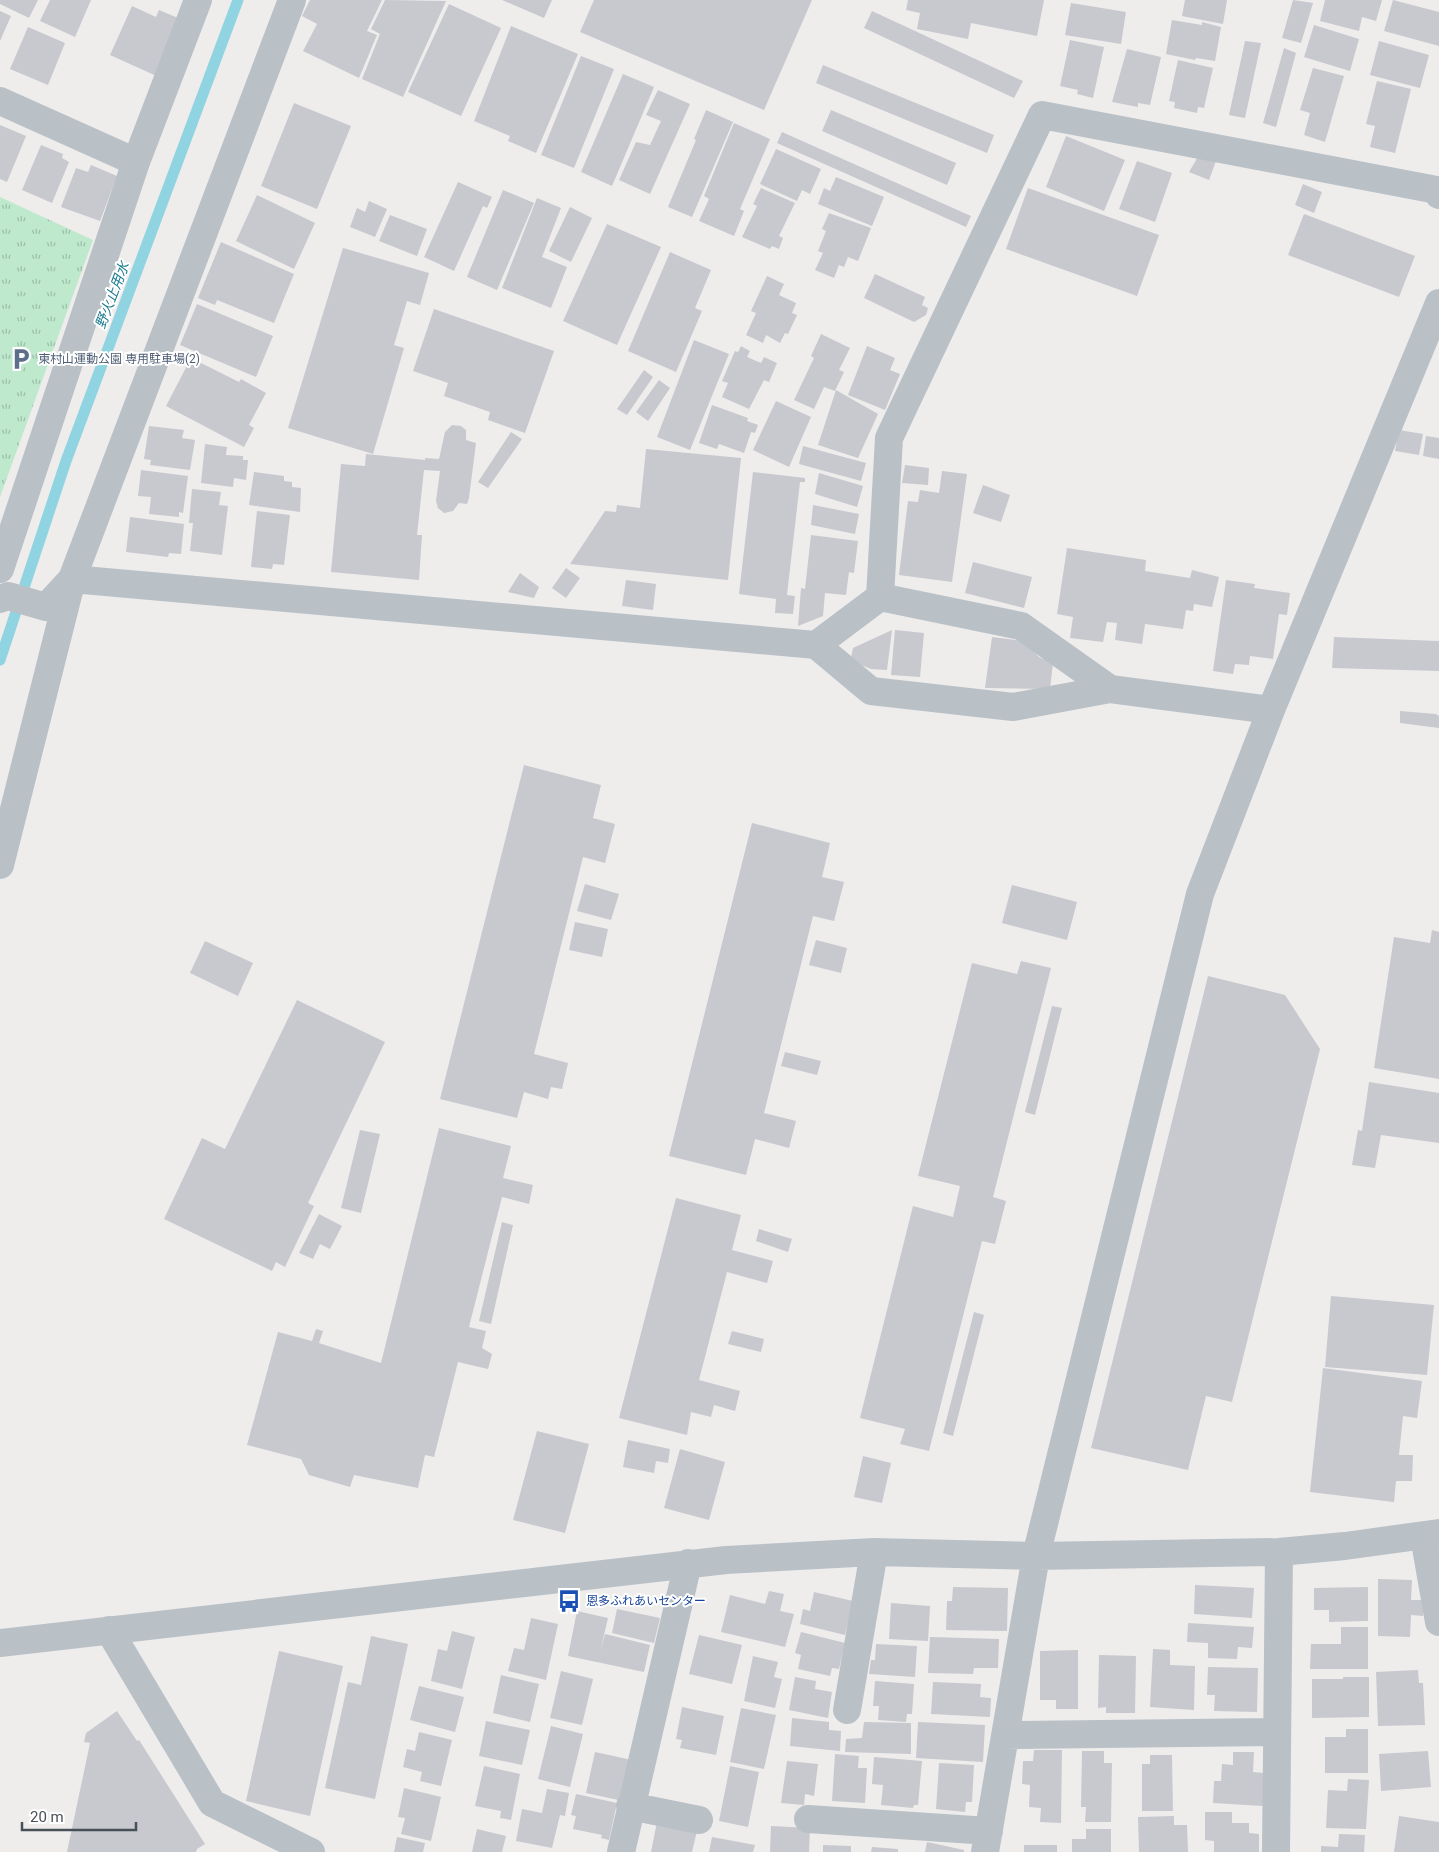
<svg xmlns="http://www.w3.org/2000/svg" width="1439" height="1852" font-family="Roboto,'Noto Sans JP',sans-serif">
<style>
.grass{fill:url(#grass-tufts)}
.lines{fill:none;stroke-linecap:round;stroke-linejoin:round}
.stream{stroke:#90d4e1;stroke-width:11}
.building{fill:#c7c9cf}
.minor{stroke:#b9c1c7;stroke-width:28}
.labels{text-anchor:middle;stroke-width:4;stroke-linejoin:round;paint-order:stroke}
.service-label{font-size:12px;fill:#4e5e75;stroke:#fff;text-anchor:start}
.transit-label{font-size:12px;fill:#164399;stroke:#fff;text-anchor:start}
.water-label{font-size:14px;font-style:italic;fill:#1a7c8f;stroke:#fff}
</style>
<defs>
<pattern id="grass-tufts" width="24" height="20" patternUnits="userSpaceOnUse" patternTransform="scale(1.25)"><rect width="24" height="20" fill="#bee9cd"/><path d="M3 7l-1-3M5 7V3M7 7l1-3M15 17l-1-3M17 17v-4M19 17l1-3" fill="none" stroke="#9cbfa9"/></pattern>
</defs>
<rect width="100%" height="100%" fill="#efecec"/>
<path class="grass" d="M0,197L93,240L0,497Z"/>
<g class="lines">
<path class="stream" d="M0,660L66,461L238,0"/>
</g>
<path class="building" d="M0,0H38L29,18L0,4Z
M50,0H91L75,37L40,21Z
M310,0H382L367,31L377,35L359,78L303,51L317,24L302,16Z
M385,0L446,1L403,97L362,79L380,34L371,29Z
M502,0H552L544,18Z
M594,0H812L764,110L580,32Z
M908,0H1044L1037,36L971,23L968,39L917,29L920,13L906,10Z
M1185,0H1227L1223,24L1182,16Z
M1293,0L1313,3L1301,43L1282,38Z
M1325,0H1382L1376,21L1362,17L1359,31L1320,21Z
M1393,0L1439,12V46L1384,31Z
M1071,3L1126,12L1121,44L1065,35Z
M449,4L501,28L461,116L408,92Z
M132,6L156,17L159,10L178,18L161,78L110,55Z
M0,11L11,16L0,41Z
M872,11L1023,81L1014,98L864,28Z
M1172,20L1202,25V22L1221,27L1215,61L1196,58L1195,60L1166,54Z
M1314,25L1359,39L1350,71L1304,57Z
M511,26L578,54L536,153L508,141L510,136L474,121Z
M28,27L65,43L48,85L10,69Z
M1070,40L1104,47L1093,98L1077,94L1078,90L1060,86Z
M1245,41L1261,43L1245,118L1229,115Z
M1379,41L1429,55L1420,88L1370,75Z
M1284,48L1296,53L1276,127L1263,123Z
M1127,49L1161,57L1150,105L1138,103V107L1112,102Z
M581,56L614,69L574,168L541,155Z
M1178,60L1213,68L1204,108L1198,107L1197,113L1174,108L1175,102L1169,101Z
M823,65L994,135L987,153L816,83Z
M1313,68L1344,76L1325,142L1304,135L1310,113L1300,110Z
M623,74L654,87L612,186L581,172Z
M1377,81L1411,89L1395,153L1370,147L1375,126L1366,124Z
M658,90L690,104L650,194L619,180L636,142L650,145L661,121L646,115Z
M294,103L351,126L317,209L261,186Z
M706,110L733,122L692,217L668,207L696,140L694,139Z
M831,110L956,163L947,185L822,131Z
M734,123L770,139L740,209L744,211L734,236L699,221L709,199L704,196Z
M0,125L26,136L7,182L0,179Z
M782,132L971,216L966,227L777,143Z
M1066,136L1125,160L1104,211L1046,187Z
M41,145L63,154L62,158L69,162L52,203L22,190Z
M776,149L821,169L810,194L802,190L797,201L760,184Z
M1199,155L1216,161L1209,180L1189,172Z
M1137,161L1172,173L1155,222L1119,209Z
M91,165L117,176L100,221L61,207L76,168L88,172Z
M836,177L884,197L872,226L818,204L824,188L830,191Z
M458,182L492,197L487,208L483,206L454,271L424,257Z
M1303,184L1322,192L1314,213L1295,205Z
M761,188L795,203L779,236L783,238L779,249L772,246L770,249L742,237L757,206L753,204Z
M1028,188L1159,235L1137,296L1006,249Z
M503,190L534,203L497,290L467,277Z
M257,195L315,223L294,269L236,241Z
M537,198L561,208L542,257L567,267L551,308L502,288Z
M369,201L387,209L375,237L350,227L357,208L365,212Z
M570,207L592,218L571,262L549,251Z
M829,213L871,228L858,261L848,257L844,267L839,265L834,278L815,270L823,253L818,251L826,231L822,229Z
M1304,214L1415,256L1399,297L1288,255Z
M390,215L427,229L417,256L379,241Z
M607,224L661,247L617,345L563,321Z
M221,242L294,274L274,323L217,300L215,305L198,298Z
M343,248L429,273L420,305L407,301L394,345L404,348L373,454L288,428Z
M670,252L711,270L695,308L702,311L676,372L628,351Z
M875,274L925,297L922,305L928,308L926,315L914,322L864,298Z
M767,276L784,284L779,295L796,303L792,313L797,315L788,334L785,333L780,343L766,335L763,343L746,335L756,313L751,311Z
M197,304L273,336L256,377L180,345Z
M434,309L554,351L525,433L488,420L490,412L444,396L448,383L413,371Z
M821,334L850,348L839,370L844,372L835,391L824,387L814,409L794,400L814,358L811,356Z
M694,340L729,354L690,450L657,437Z
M741,346L750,351L747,357L761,363L764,357L777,363L769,382L764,380L749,409L722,397L728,383L722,381L735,351L738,352Z
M867,346L895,358L890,370L900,374L885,410L848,395Z
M191,358L239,382L241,379L266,393L249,425L254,428L244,447L166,406Z
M644,370L653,377L627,415L617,409Z
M659,380L670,388L648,421L636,412Z
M836,390L878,414L858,458L818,445Z
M776,401L811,417L789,467L753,450Z
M712,405L748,418L747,421L758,425L755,433L751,432L744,453L719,444L717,449L699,443Z
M452,425L461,426L466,430V440L476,443L469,498L467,504L459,503L453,511L444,513L438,508L436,501L440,471L424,470L417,535H422L419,580L331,572L341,464L365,466L366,454L425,460V458L439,459L445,432Z
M149,426L184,430L182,438L195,440L190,470L150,465L151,460L144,459Z
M1399,430L1423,434L1419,455L1395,451Z
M511,432L522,439L488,488L478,482Z
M1426,436L1439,438V459L1423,456Z
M205,444L227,447L226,455L243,456V460H248L246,480L234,478L233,487L201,483Z
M803,446L866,463L861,481L799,464Z
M646,449L741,458L728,580L570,564L605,511L616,512L617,505L640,508Z
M905,465L929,468L928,485L902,483Z
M141,470L188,476L183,513L179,512V517L149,514L151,497L138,496Z
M942,471L967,474L952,582L899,575L908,501L918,502L920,490L939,493Z
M254,472L284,476V481L292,482V487L301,488L300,512L249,505Z
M753,472L805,478V482H800L787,595L795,596L793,614L775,613L776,599L739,594Z
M819,473L863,486L857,507L815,494Z
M983,485L1010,495L1001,522L973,513Z
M192,489L221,492L219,505L228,506L222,555L190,551L193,523H189Z
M813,505L859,514L855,534L811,525Z
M257,511L290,515L284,565L273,564L272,569L251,567Z
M130,517L184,524L181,554L169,553L168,557L126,552Z
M811,535L858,541L854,573L849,572L846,595L825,593L823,616L798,626L801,588L805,589Z
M1067,548L1146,560L1145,571L1190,578L1192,570L1219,577L1212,607L1194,604L1193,611L1186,610L1183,629L1145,624L1142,644L1115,640L1117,623L1107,622L1103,642L1070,638L1073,617L1057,614Z
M973,562L1032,577L1024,608L965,593Z
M566,568L580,578L566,598L552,588Z
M520,573L539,587L534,598L508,592Z
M626,580L656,584L653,610L622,606Z
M1226,580L1255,584L1254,588L1290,593L1287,615L1279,614L1273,659L1250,656L1249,665L1235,664L1233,674L1213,671Z
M892,630L887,670L871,669L854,662L851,658L853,648Z
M895,630L924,633L920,677L891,675Z
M992,637L1024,641L1039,657L1053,663L1050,689L985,688Z
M1334,637L1439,641V671L1332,668Z
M1400,711L1436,714L1439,716V728L1400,723Z
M524,765L601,785L593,818L615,824L605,863L583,857L534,1054L568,1063L562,1089L551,1087L548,1099L524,1092L517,1118L440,1099Z
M752,823L830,843L822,877L844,882L834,921L813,916L764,1113L796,1121L789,1148L755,1139L746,1175L669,1156Z
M585,884L619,894L611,920L577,911Z
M1012,885L1077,902L1067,940L1002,923Z
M575,922L608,929L602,957L569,950Z
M1432,930L1439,932V1079L1374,1068L1394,937L1430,943Z
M816,940L847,948L841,973L809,965Z
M205,941L253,963L238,996L190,973Z
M1021,961L1051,968L993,1197L1006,1201L995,1244L982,1241L929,1451L900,1444L905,1429L860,1418L913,1206L953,1217L960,1186L918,1176L972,963L1017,974Z
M1208,976L1285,995L1320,1049L1232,1402L1206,1396L1188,1470L1091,1448Z
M297,1000L385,1042L308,1203L314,1206L285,1267L276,1262L272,1271L164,1219L202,1138L225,1149Z
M1052,1006L1062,1008L1035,1115L1025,1112Z
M785,1052L821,1061L817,1075L781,1066Z
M1369,1082L1439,1093V1143L1381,1135L1375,1168L1352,1165L1358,1130L1362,1131Z
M439,1128L511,1146L503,1178L533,1185L529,1204L502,1197L469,1327L486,1331L482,1348L492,1354L488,1369L458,1362L434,1457L425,1455L418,1488L354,1475L350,1487L309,1475L301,1459L247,1445L278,1332L312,1341L316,1329L323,1331L319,1343L381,1363Z
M360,1130L380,1134L361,1213L341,1208Z
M676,1198L741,1215L732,1250L773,1261L767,1283L727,1272L699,1380L740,1391L735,1411L714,1405L711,1417L691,1412L687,1435L619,1418Z
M319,1214L342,1226L330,1249L320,1244L313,1259L299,1253Z
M502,1222L513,1225L491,1324L479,1321Z
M759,1229L792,1239L788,1252L756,1241Z
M1331,1296L1434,1305L1427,1375L1325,1367Z
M974,1312L984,1315L953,1436L943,1433Z
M732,1331L764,1339L761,1352L728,1344Z
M1323,1368L1422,1381L1417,1418L1403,1416L1399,1455H1413L1412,1481H1396L1394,1502L1310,1492Z
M537,1431L589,1444L565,1533L513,1520Z
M628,1440L670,1449L668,1463L656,1461L654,1473L623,1467Z
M680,1449L725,1462L709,1520L664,1508Z
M863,1456L891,1463L882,1503L854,1497Z
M1378,1579L1412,1580L1411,1600H1423V1616L1411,1615L1410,1637L1378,1636Z
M1195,1585L1254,1588L1252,1618L1194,1614Z
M953,1587L1008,1588L1007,1631L946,1630L947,1601H952Z
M1368,1587V1621L1329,1622V1610H1314V1588Z
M769,1591L784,1594L780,1611L794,1614L785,1647L721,1632L730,1595L765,1604Z
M814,1592L853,1601L845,1635L800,1624L803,1609L810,1611Z
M891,1603L930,1606L928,1641L889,1639Z
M617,1609L660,1618L654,1643L612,1633Z
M577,1611L608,1618L600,1652L605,1634L650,1645L644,1672L568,1656Z
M531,1618L558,1624L546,1680L508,1671L514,1648L524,1650Z
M1188,1623L1254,1627L1252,1648L1238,1647L1237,1659L1208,1658V1643L1187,1642Z
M1341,1627H1368V1669H1310L1311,1644H1341Z
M452,1631L475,1637L462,1689L431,1681L438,1649L447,1651Z
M801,1632L845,1643L839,1669L832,1668L830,1676L798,1669L801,1655L795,1653Z
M699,1635L742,1645L732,1684L689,1674Z
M371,1636L408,1644L375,1799L325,1788L348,1682L361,1685Z
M930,1637L999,1639L998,1668H974L973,1674L928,1673Z
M876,1644L917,1646L915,1677L869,1674L871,1660H875Z
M1153,1649L1170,1650V1665L1195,1666L1194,1710L1150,1707Z
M1078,1650V1709H1056V1700H1040V1651Z
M279,1651L343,1666L310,1816L246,1801Z
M1099,1655L1136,1656L1135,1713H1106V1707L1098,1708Z
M753,1656L778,1662L774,1677L782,1679L775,1708L744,1701Z
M1208,1667L1258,1668L1257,1712L1214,1711L1215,1695H1207Z
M1418,1670L1419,1683H1423L1425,1725L1378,1726L1376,1672Z
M561,1671L593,1679L582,1725L550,1718Z
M501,1675L539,1684L530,1722L493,1713Z
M795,1677L816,1681L815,1689L832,1692L828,1718L789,1710Z
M1343,1677H1369V1717L1312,1718V1679H1343Z
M875,1681L914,1684L912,1714H907L906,1722L878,1720L879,1706H873Z
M933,1682L981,1684L980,1697L991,1698L990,1717L931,1714Z
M419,1686L464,1697L455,1732L410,1720Z
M682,1707L724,1716L716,1755L680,1748L682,1740L676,1739Z
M741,1708L776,1715L764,1769L730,1762Z
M117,1711L137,1741L139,1740L205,1844L197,1849L196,1852H67L90,1743L84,1742L86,1733Z
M792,1718L829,1722V1730L841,1731L840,1751L790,1746Z
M486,1721L530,1730L522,1765L479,1756Z
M864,1722L911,1723V1754L845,1752L846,1739L862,1738Z
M918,1722L985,1725L983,1762L916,1758Z
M551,1726L583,1734L570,1787L538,1779Z
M1346,1729H1368V1773H1325V1737H1346Z
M419,1732L452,1740L441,1786L420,1781L422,1772L403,1767L407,1749L415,1751Z
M1034,1750H1062L1061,1823L1040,1822L1041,1808L1029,1807L1030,1785L1022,1784L1023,1761H1033Z
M1082,1751H1104V1763H1112L1111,1822H1085L1086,1807H1081Z
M1428,1751L1431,1787L1381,1791L1379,1754Z
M595,1752L632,1760L623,1801L586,1793Z
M1233,1752H1254L1253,1772L1264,1773L1263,1806L1213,1803L1214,1781H1221L1222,1764L1233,1765Z
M835,1754L859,1756L858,1768H867L865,1803L832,1801Z
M1150,1755H1172L1173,1811H1142V1764H1150Z
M874,1757L922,1761L918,1805H914L913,1808L881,1805L883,1785L872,1784Z
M787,1761L818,1764L814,1796L805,1794L804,1805L781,1803Z
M939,1763L974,1765L972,1802H966L965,1812L936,1809Z
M484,1766L520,1774L511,1820L500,1818L501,1811L475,1806Z
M730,1766L759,1772L748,1827L719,1821Z
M1348,1779L1369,1780L1366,1829L1326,1828L1328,1790L1347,1791Z
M404,1788L441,1797L431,1841L401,1834L405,1818L398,1817Z
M547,1789L569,1793L565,1816L560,1815L552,1848L516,1841L522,1809L542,1813Z
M576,1794L617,1803L609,1840L601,1838L602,1835L573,1829L576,1816L571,1815Z
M1205,1812H1232V1823H1249V1833L1259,1834V1852H1214V1841L1205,1840Z
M1174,1816V1825H1187L1188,1852H1139L1138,1817Z
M1399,1816L1439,1822V1852H1394Z
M657,1822L697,1831L692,1852H651Z
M771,1826L810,1828L809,1852H770Z
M477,1829L506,1836L502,1852H472Z
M1086,1829H1111V1852H1072V1839H1086Z
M1339,1834L1365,1835L1364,1852H1321V1846L1338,1847Z
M397,1837L425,1843L423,1852H394Z
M712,1837L755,1845L753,1852H709Z
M927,1842L964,1850V1852H925Z
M823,1845L851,1846V1852H823Z
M1024,1845H1057V1852H1024Z
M872,1847L898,1849V1852H871Z"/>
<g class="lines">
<path class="minor" d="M0,101L136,162
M0,569L136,162L198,0
M880,597L889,438L1042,115L1437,190L1439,195
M0,599L8,596L46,607L72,579L816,645L880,597L1021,626L1110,689L1271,710
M816,645L871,691L1013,707L1110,689
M0,865L72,579L292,0
M1424,1536L1439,1622
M109,1630L212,1803L311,1852
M0,1643L726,1560L874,1552L1036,1556L1279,1552L1345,1546L1439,1533
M847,1710L874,1552
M1006,1735L1277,1732
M630,1806L699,1820
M808,1819L989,1831
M621,1852L688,1563
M985,1852L1036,1556L1200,894L1271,710L1439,303
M1276,1852L1279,1552"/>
</g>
<defs>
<symbol id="parking-bare" viewBox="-9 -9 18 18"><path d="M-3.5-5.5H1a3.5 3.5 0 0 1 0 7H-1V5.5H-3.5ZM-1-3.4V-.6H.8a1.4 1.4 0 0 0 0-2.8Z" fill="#5c6f8a" stroke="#fff" stroke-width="2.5" paint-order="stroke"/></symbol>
<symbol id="bus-bare" viewBox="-9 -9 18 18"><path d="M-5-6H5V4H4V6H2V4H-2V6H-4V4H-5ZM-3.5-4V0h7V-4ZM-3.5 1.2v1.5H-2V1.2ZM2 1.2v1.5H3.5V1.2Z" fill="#1a4fb4" stroke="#fff" stroke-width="2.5" paint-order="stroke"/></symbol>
</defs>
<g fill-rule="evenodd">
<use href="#parking-bare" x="5" y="343" width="32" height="32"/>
<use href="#bus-bare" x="553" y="1585" width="32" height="32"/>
</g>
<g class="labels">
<g class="service-label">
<text x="38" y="363">東村山運動公園 専用駐車場(2)</text>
</g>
<g class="transit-label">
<text x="586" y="1605">恩多ふれあいセンター</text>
</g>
<g class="water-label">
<text transform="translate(112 295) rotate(-69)" y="5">野火止用水</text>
</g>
</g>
<path d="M22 1822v8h114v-8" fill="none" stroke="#475057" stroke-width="2.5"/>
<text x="30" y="1822" font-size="15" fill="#475057" stroke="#ffffff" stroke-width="4" paint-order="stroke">20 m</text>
</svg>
